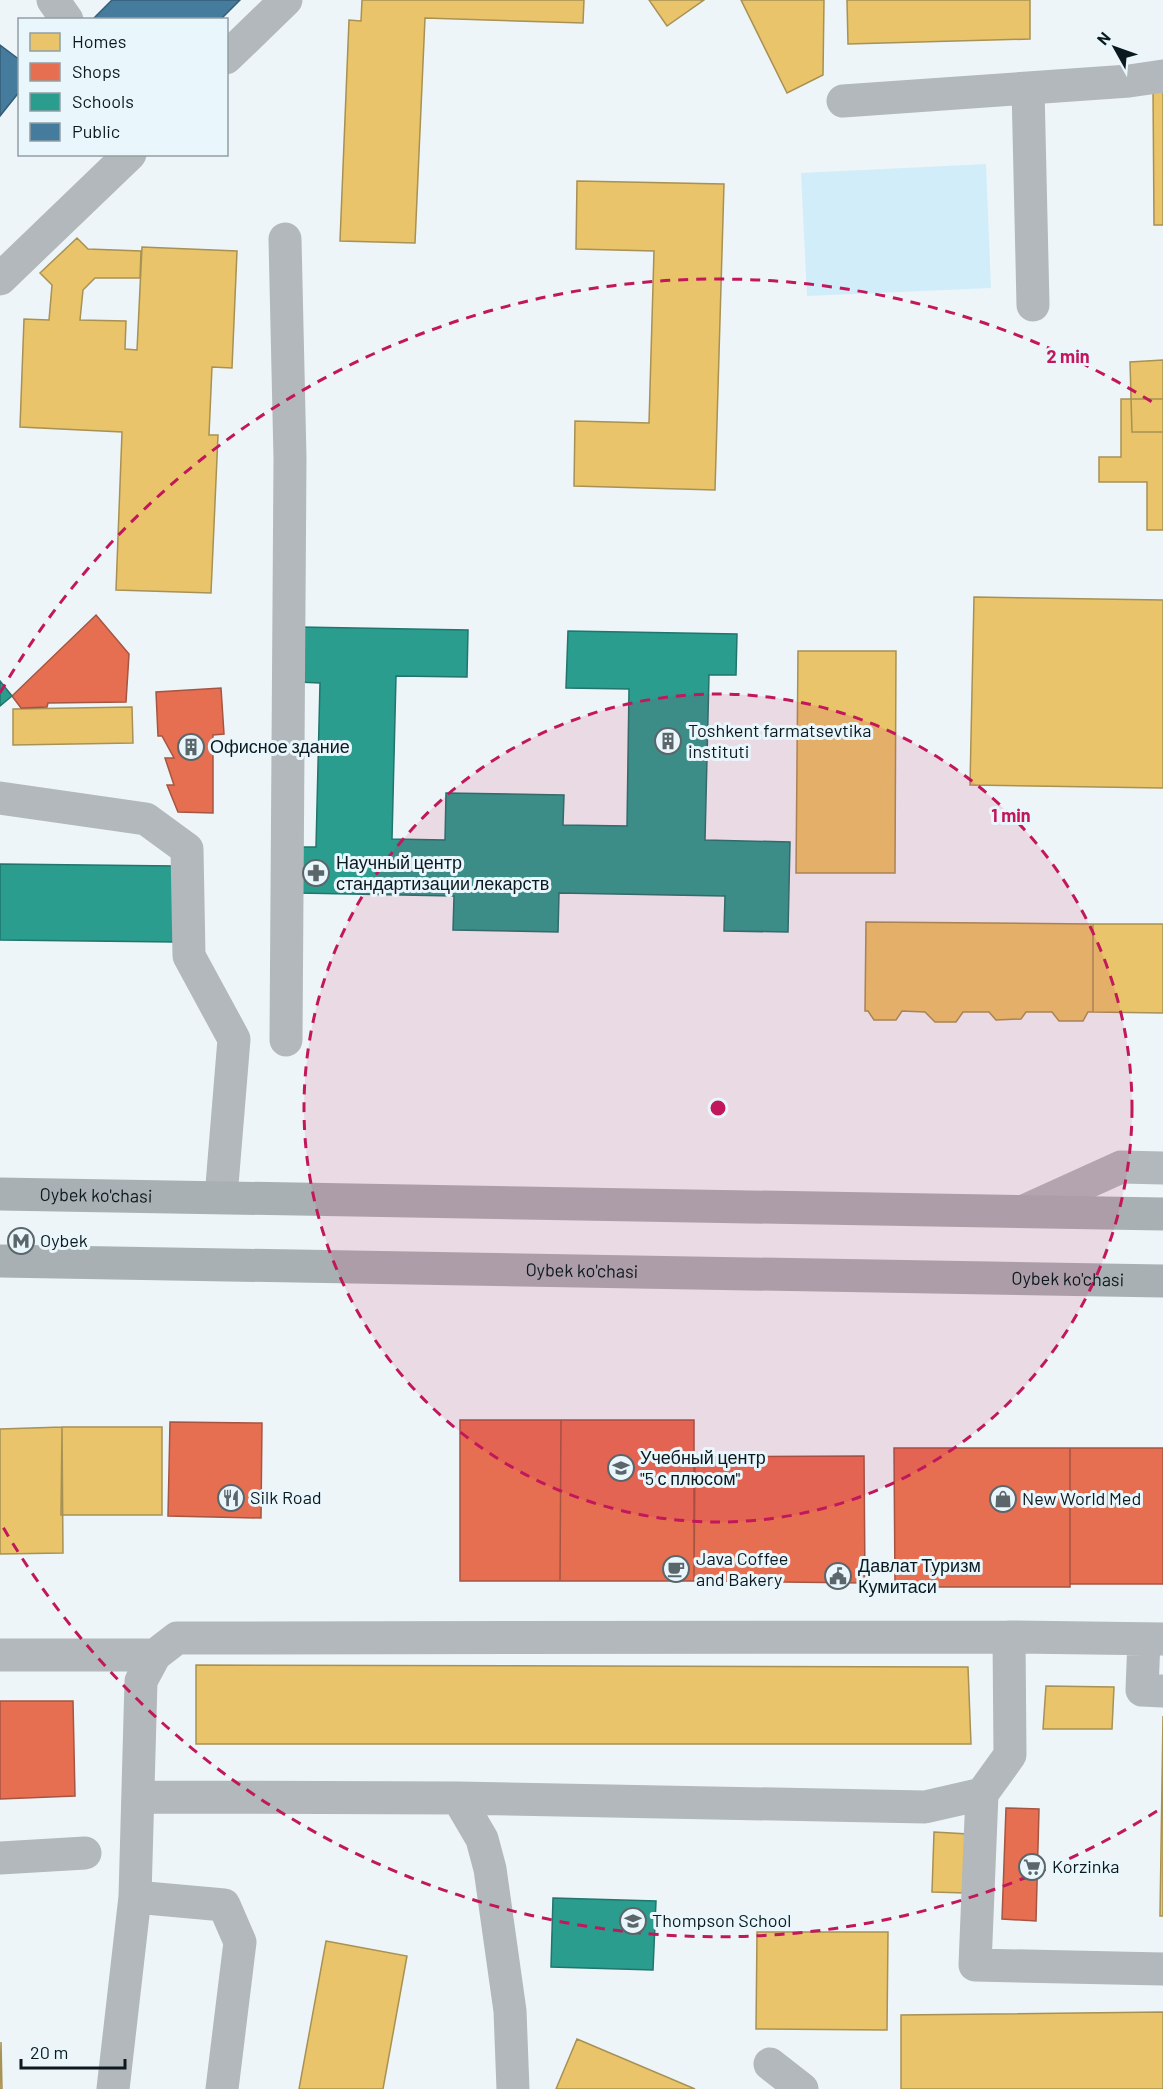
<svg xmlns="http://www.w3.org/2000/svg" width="1163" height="2089" font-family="Barlow,sans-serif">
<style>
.green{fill:#d1edfa}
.homes{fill:#e9c46a;stroke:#a79154;stroke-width:1.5}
.shops{fill:#e76f51;stroke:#a55542;stroke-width:1.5}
.schools{fill:#2a9d8f;stroke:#21756d;stroke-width:1.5}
.public{fill:#457b9d;stroke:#345e77;stroke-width:1.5}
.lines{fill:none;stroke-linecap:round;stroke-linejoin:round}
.minor{stroke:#b2b8bb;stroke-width:33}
.major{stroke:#a9b0b3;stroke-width:33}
.ring{fill:none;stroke:#c2185b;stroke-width:3;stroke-dasharray:10 8}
.labels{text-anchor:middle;stroke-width:6;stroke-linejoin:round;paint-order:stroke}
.poi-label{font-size:18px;fill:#0c191f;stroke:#e9f7fd;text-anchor:start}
.street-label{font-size:18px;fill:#0c191f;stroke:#e9f7fd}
.centre{fill:#c2185b;stroke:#e9f7fd;stroke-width:3}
.ring-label{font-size:18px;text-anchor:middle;font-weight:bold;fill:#c2185b;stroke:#e9f7fd;stroke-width:6;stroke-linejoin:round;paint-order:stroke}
</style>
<rect width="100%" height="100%" fill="#eef5f8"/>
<path class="green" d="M986,164L991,288L807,296L801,173Z"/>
<path class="homes" d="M362,0H584L583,23L425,18L415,243L340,241L349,20L361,21Z
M649,0H704L667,26Z
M741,0H824L823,75L787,93Z
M847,0H1030V39L848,44Z
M1153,89H1163V225H1154Z
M577,181L724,184L715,490L574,486L575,421L649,423L654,251L576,249Z
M77,238L88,249L141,251L140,278H95L83,290L80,320L126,321L125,349L137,350L142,247L237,251L232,368L212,367L209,435H218L211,593L116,590L122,432L20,427L24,319L49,320L52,285L40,273Z
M1163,360V432H1132L1130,362Z
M1121,399H1163V530H1147V482H1099V457H1121Z
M974,597L1163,600V788L970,785Z
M798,651H896L895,873H796Z
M132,707L133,743L13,745V709Z
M866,922L1093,924V1012H1088L1083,1021H1059L1052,1012H1026L1021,1019L996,1020L989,1012H963L956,1022H935L925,1012L902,1011L896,1020H874L868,1011H865Z
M1093,924H1163V1013L1093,1012Z
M62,1427H162V1515H61Z
M62,1427L63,1553L0,1554V1429Z
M196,1665L968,1667L971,1744H196Z
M1046,1686L1114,1687L1112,1729H1043Z
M1163,1716V1916H1160Z
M934,1832L968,1834L966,1893L932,1892Z
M757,1932H888L887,2030L756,2029Z
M326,1941L407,1956L383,2089H299Z
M1163,2012V2089H901V2015Z
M577,2039L695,2089H556Z
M1,2042L2,2089H0Z"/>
<path class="shops" d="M96,615L129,654L126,702L48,703L47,707L21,708L12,696Z
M221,688L224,734L213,735V813L178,812L167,785H174L165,758H174L162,736H158L156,692Z
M460,1420H561L560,1581H460Z
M561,1420H694V1581H560Z
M170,1422L262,1423L261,1518L168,1516Z
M894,1448H1070V1587H895Z
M1070,1448H1163V1584H1070Z
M864,1456L865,1583L694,1581L695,1457Z
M0,1701H73L75,1796L0,1799Z
M1006,1808L1039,1809L1036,1921L1002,1919Z"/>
<path class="schools" d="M299,627L468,630L467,677L396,676L392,839L445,840L446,793L564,795L563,825L627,826L629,689L566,688L568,631L737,634L736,675H709L705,840L790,842L788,932L724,931L725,896L559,893L558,932L453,930L454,896L299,893L300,847H316L320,683L298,682Z
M0,681L12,696L0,706Z
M0,864L175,866L174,942L0,940Z
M553,1898L656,1901L653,1970L551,1967Z"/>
<path class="public" d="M112,0H240L220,20H92Z
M0,45L20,60V91L0,116Z"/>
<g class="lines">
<path class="minor" d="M53,0L67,20
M226,58L286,0
M1028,88L1033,305
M843,101L1129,81L1163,76
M285,239L290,458L286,1040
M0,279L130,154
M0,798L146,819L187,849L189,956L234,1039L221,1197
M1024,1211L1121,1167L1163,1168
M1144,1639L1142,1690L1163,1691
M0,1655H155
M982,1794L975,1965L1163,1969
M138,1797L458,1798L925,1807L982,1794L1010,1755L1009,1637
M458,1798L482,1839L490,1869L510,2011L513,2089
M0,1858L85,1853
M135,1897L224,1905L240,1942L222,2089
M770,2064L802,2089
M113,2089L135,1897L141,1681L155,1655L177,1638L1009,1637L1163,1639"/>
<g class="major">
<path id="s1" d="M0,1194L1163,1214"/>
<path id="s2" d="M0,1261L1163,1281"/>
</g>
</g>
<circle cx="718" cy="1108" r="414" fill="#c2185b" fill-opacity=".12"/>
<g class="ring">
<circle cx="718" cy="1108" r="414"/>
<path d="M1157 1811A829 829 0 0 1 0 1522M0 693A829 829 0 0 1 1157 405"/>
</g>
<defs>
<symbol id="building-ring" viewBox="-11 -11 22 22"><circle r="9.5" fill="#e9f7fd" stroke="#5b666b" stroke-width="1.5"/><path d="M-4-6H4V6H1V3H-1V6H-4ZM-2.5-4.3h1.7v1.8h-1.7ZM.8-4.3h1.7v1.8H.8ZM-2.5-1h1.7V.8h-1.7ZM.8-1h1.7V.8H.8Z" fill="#5b666b"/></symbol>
<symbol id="pharmacy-ring" viewBox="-11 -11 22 22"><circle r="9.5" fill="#e9f7fd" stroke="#5b666b" stroke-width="1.5"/><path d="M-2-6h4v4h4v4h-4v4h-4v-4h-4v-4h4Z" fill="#5b666b"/></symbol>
<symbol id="metro-ring" viewBox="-11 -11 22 22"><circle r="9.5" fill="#e9f7fd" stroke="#5b666b" stroke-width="1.5"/><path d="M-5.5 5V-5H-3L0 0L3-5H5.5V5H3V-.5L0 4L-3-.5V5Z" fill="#5b666b"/></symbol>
<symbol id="school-ring" viewBox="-11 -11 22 22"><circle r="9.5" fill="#e9f7fd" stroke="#5b666b" stroke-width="1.5"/><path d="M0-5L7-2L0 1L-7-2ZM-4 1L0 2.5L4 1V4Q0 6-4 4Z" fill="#5b666b"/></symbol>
<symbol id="restaurant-ring" viewBox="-11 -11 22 22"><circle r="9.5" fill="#e9f7fd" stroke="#5b666b" stroke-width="1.5"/><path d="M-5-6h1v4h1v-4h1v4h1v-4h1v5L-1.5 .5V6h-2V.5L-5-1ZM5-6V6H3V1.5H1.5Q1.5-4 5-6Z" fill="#5b666b"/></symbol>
<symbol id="shop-ring" viewBox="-11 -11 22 22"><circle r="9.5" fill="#e9f7fd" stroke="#5b666b" stroke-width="1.5"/><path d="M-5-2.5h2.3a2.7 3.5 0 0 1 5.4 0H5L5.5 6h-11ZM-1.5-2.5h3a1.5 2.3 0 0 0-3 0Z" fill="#5b666b"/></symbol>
<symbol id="cafe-ring" viewBox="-11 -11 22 22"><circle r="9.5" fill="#e9f7fd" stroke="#5b666b" stroke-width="1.5"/><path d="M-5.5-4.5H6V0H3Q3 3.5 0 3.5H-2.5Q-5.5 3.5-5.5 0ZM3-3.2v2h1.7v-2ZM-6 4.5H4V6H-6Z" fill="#5b666b"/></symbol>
<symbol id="civic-ring" viewBox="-11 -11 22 22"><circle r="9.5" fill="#e9f7fd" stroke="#5b666b" stroke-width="1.5"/><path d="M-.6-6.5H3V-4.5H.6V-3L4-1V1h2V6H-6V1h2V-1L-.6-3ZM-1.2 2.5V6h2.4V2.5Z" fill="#5b666b"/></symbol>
<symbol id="supermarket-ring" viewBox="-11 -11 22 22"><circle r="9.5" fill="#e9f7fd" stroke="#5b666b" stroke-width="1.5"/><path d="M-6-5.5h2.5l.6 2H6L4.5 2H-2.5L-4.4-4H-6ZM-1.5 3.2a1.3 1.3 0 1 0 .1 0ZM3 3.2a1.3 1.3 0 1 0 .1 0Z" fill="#5b666b"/></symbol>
</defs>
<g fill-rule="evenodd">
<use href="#building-ring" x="653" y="726" width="30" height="30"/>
<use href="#building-ring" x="176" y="732" width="30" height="30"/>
<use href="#pharmacy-ring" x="301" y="858" width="30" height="30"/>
<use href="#metro-ring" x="6" y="1226" width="30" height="30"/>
<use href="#school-ring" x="606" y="1453" width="30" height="30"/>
<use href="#restaurant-ring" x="216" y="1483" width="30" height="30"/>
<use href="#shop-ring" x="988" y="1484" width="30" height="30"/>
<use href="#cafe-ring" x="661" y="1554" width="30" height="30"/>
<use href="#civic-ring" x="823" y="1561" width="30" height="30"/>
<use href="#supermarket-ring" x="1017" y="1852" width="30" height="30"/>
<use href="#school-ring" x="618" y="1906" width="30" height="30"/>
</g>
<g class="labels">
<g class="poi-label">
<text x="688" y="737">Toshkent farmatsevtika<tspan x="688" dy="21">instituti</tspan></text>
<text x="210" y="753">Офисное здание</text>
<text x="336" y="869">Научный центр<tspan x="336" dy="21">стандартизации лекарств</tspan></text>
<text x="40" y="1247">Oybek</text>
<text x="640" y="1464">Учебный центр<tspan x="640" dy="21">"5 с плюсом"</tspan></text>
<text x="250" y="1504">Silk Road</text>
<text x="1022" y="1505">New World Med</text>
<text x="696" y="1565">Java Coffee<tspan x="696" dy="21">and Bakery</tspan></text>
<text x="858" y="1572">Давлат Туризм<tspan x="858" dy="21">Кумитаси</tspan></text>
<text x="1052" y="1873">Korzinka</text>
<text x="652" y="1927">Thompson School</text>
</g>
<g class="street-label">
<text dy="6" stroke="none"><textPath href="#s1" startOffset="96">Oybek ko'chasi</textPath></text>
<text dy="6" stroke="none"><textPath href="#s2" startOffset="582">Oybek ko'chasi</textPath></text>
<text dy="6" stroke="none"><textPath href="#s2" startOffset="1068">Oybek ko'chasi</textPath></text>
</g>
</g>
<circle cx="718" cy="1108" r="9" class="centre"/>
<g class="ring-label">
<text x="1068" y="363">2 min</text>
<text x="1011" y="822">1 min</text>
</g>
<rect x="18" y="18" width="210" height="138" fill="#e9f7fd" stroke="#919ea4" stroke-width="1.5"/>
<rect x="30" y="33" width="30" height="18" fill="#e9c46a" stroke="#919ea4" stroke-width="1.5"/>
<text x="72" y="48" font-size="18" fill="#0c191f">Homes</text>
<rect x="30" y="63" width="30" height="18" fill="#e76f51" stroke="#919ea4" stroke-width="1.5"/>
<text x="72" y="78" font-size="18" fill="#0c191f">Shops</text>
<rect x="30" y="93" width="30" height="18" fill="#2a9d8f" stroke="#919ea4" stroke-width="1.5"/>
<text x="72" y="108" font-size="18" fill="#0c191f">Schools</text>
<rect x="30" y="123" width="30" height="18" fill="#457b9d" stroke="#919ea4" stroke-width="1.5"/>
<text x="72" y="138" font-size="18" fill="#0c191f">Public</text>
<g transform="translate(1115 48) rotate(310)" stroke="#e9f7fd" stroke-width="4.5" paint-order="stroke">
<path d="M0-4.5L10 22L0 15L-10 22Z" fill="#0c191f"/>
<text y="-9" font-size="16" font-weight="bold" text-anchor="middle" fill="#0c191f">N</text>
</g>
<path d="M21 2059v9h104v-9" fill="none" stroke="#0c191f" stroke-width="3"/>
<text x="30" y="2059" font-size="18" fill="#0c191f" stroke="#e9f7fd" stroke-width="4.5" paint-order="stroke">20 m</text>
</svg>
